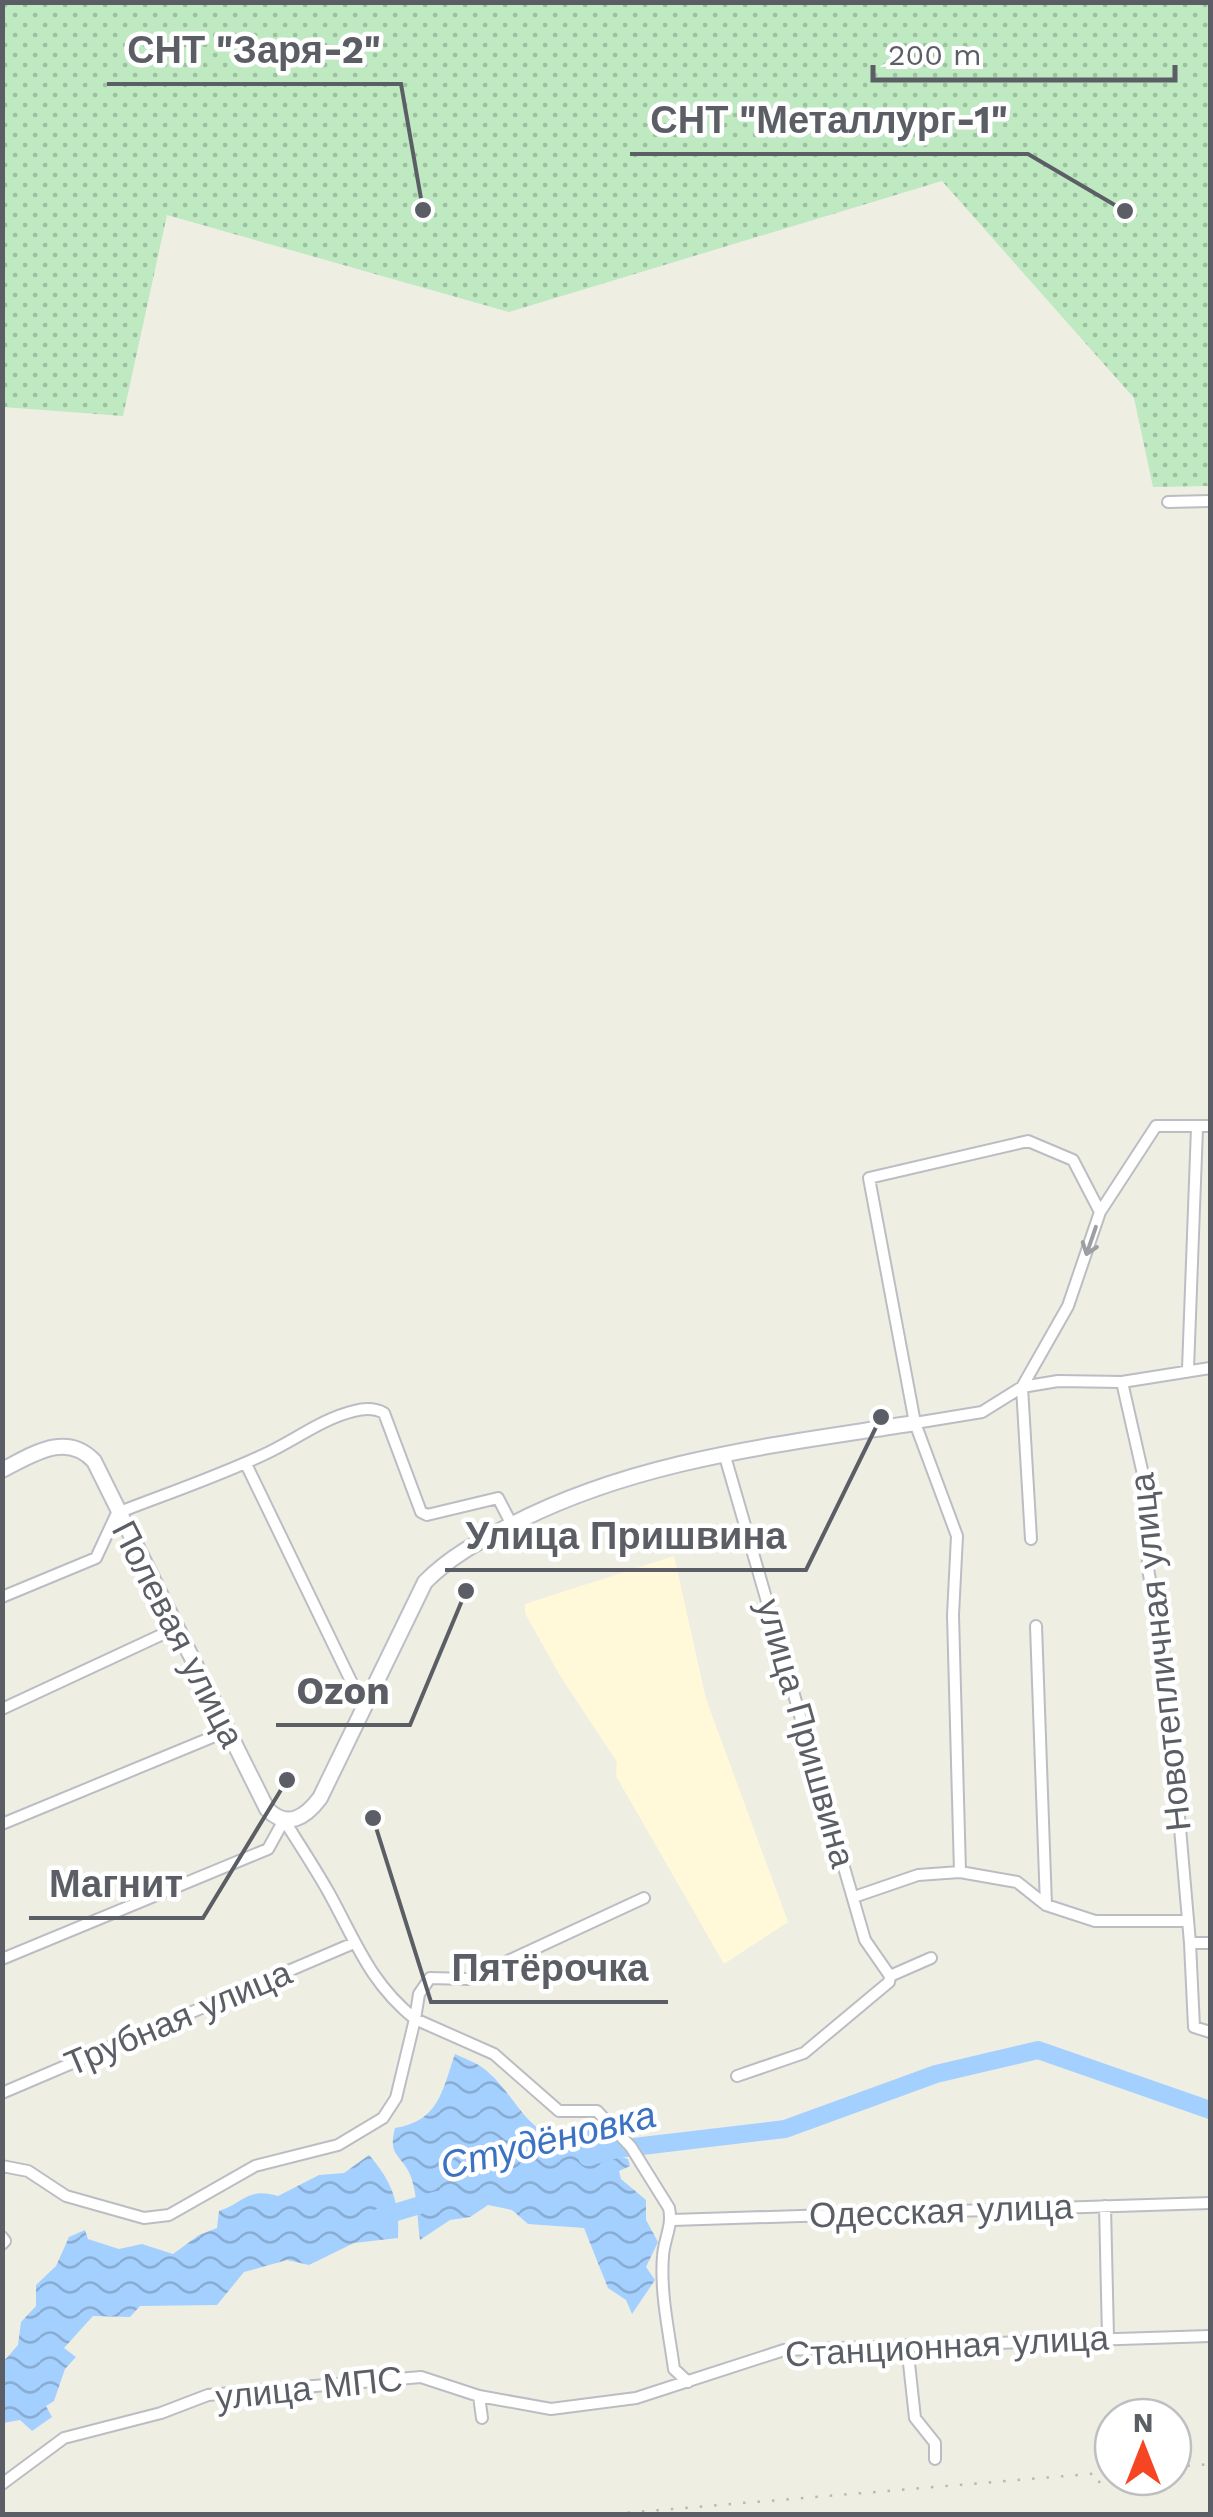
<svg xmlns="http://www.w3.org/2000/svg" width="1213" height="2517" font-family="'Work Sans',sans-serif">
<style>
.commercial{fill:#fff9d9}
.grass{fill:url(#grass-dots)}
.water{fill:url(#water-waves)}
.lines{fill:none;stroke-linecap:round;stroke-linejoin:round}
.river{stroke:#a4d0ff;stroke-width:18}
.street-casing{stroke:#bbbdc3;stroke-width:14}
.secondary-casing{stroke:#bcbfc6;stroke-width:18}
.street{stroke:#fff;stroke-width:10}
.secondary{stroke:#fff;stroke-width:14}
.rail{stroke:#b7b8b8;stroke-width:2.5;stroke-dasharray:2.5 12;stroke-linecap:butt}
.oneway{stroke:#9d9fa3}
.labels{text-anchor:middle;stroke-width:9;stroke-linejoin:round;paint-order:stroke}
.street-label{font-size:35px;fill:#5b5f65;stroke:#fff}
.water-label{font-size:38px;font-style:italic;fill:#3b72c3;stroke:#fff}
.leader{fill:none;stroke:#5b5f65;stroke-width:4}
.callout-dot{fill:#5b5f65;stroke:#fff;stroke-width:4}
.callout-label{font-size:38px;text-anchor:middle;font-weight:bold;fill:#5b5f65;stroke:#fff;stroke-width:9;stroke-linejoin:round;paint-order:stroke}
</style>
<defs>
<pattern id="grass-dots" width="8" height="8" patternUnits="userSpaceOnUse" patternTransform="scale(2.5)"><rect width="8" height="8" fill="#bee9c1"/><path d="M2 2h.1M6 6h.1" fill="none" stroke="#9dc0a0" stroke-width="1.8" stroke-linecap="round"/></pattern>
<pattern id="water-waves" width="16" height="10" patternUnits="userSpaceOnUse" patternTransform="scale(2.5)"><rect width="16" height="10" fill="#a4d0ff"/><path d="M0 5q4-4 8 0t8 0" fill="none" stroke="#89acd2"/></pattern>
</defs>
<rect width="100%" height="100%" fill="#efeee3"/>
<path class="commercial" d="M674,1556L706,1699L788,1922L724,1964L616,1776L617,1762L559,1674L525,1613V1604Z"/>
<path class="grass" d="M2,3H1210V486L1153,487L1134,398L942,181L509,312L167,215L123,416L3,407Z"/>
<path class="water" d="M455,2054C463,2058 475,2062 483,2068C522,2097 531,2159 593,2128L612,2137L609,2153L628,2159L630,2166L619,2171L621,2179L646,2200V2220L658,2242L646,2267L655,2280L632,2314L626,2300L608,2288L584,2228L528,2224L512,2210L488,2205L470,2217L450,2220L420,2240C417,2219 418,2197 411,2177C403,2154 387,2158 395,2128C439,2121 442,2091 455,2054Z
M369,2155C392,2181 400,2203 398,2238L354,2243L309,2265L287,2260L244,2272L217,2305L140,2306L130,2317L93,2316L64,2348L76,2357L65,2369L54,2401L46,2406L52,2417L32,2431L20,2420L3,2423V2362L18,2345L21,2322L36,2306V2285L56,2266L69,2237L85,2230L88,2239L119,2249L142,2244L173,2254L199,2235L217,2228L219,2211C244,2203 247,2187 278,2196L319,2175L344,2173Z"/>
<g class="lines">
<path class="river" d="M587,2157L617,2149L785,2129L936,2074L1038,2050L1210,2110
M380,2217L437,2200"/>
<defs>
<path id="street" d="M1168,502L1210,501
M1188,1369L1197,1128
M1122,1382L1147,1492L1148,1569L1166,1667L1190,1943L1194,2027L1210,2032
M915,1423L982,1412L1022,1387L1058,1381L1122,1382L1210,1368
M724,1453L865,1940L890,1976L889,1982L804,2053L737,2076
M246,1464L364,1708
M1031,1539L1022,1387L1068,1306L1100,1212L1156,1126H1210
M2,1597L96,1558L117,1513C166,1494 216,1477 263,1455C294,1441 321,1419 354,1411C365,1408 375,1408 384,1413L421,1512L427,1515L498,1498L512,1525
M1036,1626L1046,1905
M2,1709L176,1628
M2,1824L227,1731
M960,1872L953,1615L957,1536L915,1423L869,1178L1028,1141L1073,1160L1100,1212
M854,1897L918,1875L960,1872L1017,1882L1046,1905L1095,1921H1187
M1190,1943H1210
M2,1959L268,1849L284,1820C299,1844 315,1868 329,1893C356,1942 370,1983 415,2019L419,1994L430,1978L469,1979L644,1898
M890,1976L931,1958
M2,2093L354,1943
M2,2166L28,2171L66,2196L144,2218L169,2215L255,2166L338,2145L383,2118L396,2098L415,2019L494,2054L559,2111H597L631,2147L669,2208C673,2226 664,2239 663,2256C660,2293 669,2332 674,2369L688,2382
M1105,2206L1108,2337
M672,2220L1210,2203
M2,2237L5,2241L2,2244
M907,2345L915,2418L935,2443V2459
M479,2396L482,2418
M2,2484L64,2438L161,2413L208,2395L421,2377L479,2396L551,2409L636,2398L784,2350L1210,2336"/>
<path id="secondary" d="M2,1470C32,1455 66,1431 94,1461L267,1809C287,1829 305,1818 320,1798L425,1582C450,1557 476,1543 507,1527C633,1460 776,1445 915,1423"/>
</defs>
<use href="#street" class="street-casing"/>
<use href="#secondary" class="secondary-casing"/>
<use href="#street" class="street"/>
<use href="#secondary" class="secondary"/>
<path class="rail" d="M1173,2467L1210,2464
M1098,2482L1154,2477
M613,2514L1113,2472"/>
</g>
<defs><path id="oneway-shaft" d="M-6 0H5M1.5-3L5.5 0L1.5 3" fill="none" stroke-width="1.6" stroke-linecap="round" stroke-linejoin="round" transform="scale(2.5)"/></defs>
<use class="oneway" href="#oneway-shaft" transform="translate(1091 1241) rotate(109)"/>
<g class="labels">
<g class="street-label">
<text transform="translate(178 1634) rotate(63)" y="12">Полевая улица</text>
<text transform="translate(1160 1652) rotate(-96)" y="12">Новотепличная улица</text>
<text transform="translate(806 1733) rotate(74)" y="12">улица Пришвина</text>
<text transform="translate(178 2018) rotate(-23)" y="12">Трубная улица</text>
<text transform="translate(941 2211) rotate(-2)" y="12">Одесская улица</text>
<text transform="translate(947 2346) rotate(-3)" y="12">Станционная улица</text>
<text transform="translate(309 2388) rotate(-6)" y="12">улица МПС</text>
</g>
<g class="water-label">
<text transform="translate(548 2140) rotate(-14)" y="13">Студёновка</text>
</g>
</g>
<path class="leader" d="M423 210L401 84H107M1125 211L1028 154H630M881 1417L806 1570H445M466 1591L410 1725H276M287 1780L203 1918H29M373 1818L431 2002H668"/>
<g class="callout-dot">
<circle cx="423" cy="210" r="10"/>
<circle cx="1125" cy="211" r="10"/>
<circle cx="881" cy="1417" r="10"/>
<circle cx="466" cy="1591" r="10"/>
<circle cx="287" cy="1780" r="10"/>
<circle cx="373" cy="1818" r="10"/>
</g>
<g class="callout-label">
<text x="254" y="63">СНТ "Заря-2"</text>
<text x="829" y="133">СНТ "Металлург-1"</text>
<text x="626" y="1549">Улица Пришвина</text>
<text x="343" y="1704">Ozon</text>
<text x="116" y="1897">Магнит</text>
<text x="550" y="1981">Пятёрочка</text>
</g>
<rect width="1213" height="2517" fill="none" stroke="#5b5f65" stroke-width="10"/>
<g transform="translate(1143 2447)"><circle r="48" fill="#ffffff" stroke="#bdbfc1" stroke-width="2.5"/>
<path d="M0-8L18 38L0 25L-18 38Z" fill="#f64523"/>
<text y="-15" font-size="28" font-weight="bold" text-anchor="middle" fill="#5b5f65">N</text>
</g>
<path d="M873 65v15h302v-15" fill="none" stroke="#5b5f65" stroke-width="5"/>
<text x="888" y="65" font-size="30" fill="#5b5f65" stroke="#ffffff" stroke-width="8" paint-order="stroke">200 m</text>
</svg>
